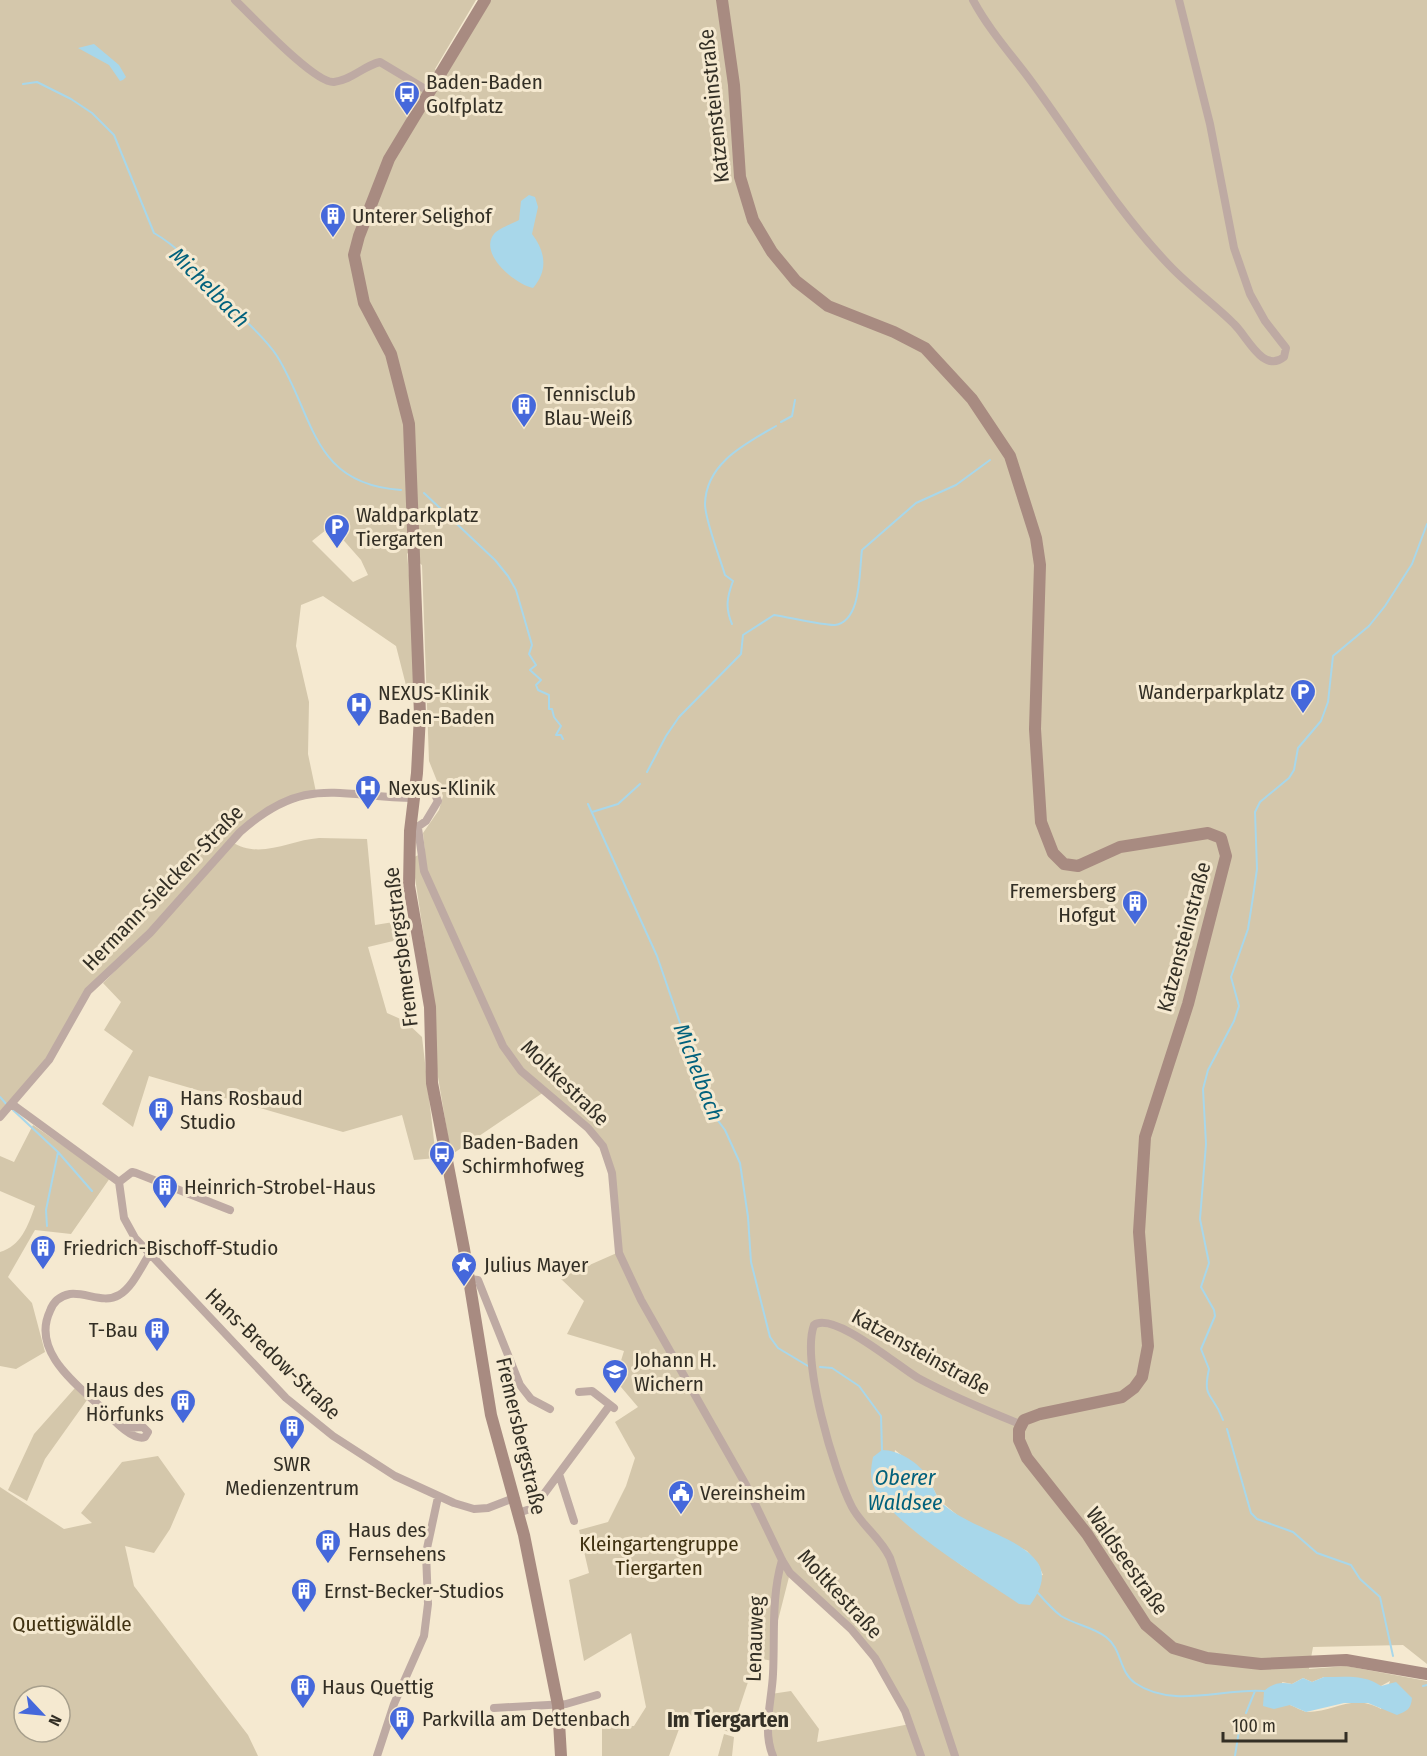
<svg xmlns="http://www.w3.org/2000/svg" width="1427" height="1756" font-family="'Fira Sans Condensed',sans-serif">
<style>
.green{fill:#d4c7ab;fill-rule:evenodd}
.water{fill:#a8d7ea}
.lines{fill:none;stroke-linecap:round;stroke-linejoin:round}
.stream{stroke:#a8d7ea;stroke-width:2}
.street{stroke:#beaaa3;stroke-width:8}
.secondary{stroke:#a88b81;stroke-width:12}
.labels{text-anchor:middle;stroke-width:6;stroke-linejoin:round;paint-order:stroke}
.poi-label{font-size:21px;fill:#332f25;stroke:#f5e9d0;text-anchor:start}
.street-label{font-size:21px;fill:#332f25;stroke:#f5e9d0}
.park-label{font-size:21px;fill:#3f3111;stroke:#f5e9d0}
.water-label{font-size:22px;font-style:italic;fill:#02617c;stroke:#f5e9d0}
.neighbourhood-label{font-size:22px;font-weight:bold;fill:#332f25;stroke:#f5e9d0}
</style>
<rect width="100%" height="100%" fill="#f5e9d0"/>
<path class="green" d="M0,0H476L435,69L443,80L490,0H1427V1664L1403,1645L1313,1647L1309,1669L1346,1666L1427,1681V1756H773L770,1749L771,1694L791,1691L819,1729L817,1742L910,1724L875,1658L790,1573L772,1644L773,1661L756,1658L731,1733L685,1713L669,1756H602V1726H634L646,1707L631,1633L584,1661L569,1580L589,1573L579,1530L608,1522L626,1486L635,1458L615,1422L638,1407L615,1380L624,1351L567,1334L584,1301L560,1278L619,1252L609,1159L603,1146L544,1092L451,1155L435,1059V1010L412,858L425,852L423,833L439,810L443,796L429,761L422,565L407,553L420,700L410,701L396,646L323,596L301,605L296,646L309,702L308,754L316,792L282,802L232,842C260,860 290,840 319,838C335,838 351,839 367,839L375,925L406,920L410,937L368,947L387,1013L405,1021L422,1037L436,1158L414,1160L402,1115L343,1132L149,1076L133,1127L102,1104L133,1051L104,1030L121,1002L103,983L116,970L95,984L58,1046L0,1115ZM331,526L361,560L368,575L353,582L312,541ZM895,1450L927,1476L939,1500L962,1519L1027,1551L1038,1564L1043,1575L990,1584L961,1565L886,1506ZM1324,1677L1381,1686L1390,1681L1381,1709C1351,1693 1336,1712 1307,1712C1302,1711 1295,1707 1290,1705L1282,1682L1292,1684L1303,1678L1312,1682Z
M33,1125L110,1178L71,1234L35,1230L8,1277L32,1303L45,1352L16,1369L0,1366V1252C21,1246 28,1226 35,1206L0,1191V1156L14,1162Z
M75,1388L87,1400L45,1459L27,1501L8,1490L34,1434Z
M158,1456L185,1494L170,1529L154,1553L125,1546L134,1586L248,1735L258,1756H0V1487L64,1529L92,1523L81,1513L122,1462ZM24,1696H60V1732H24Z
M724,1734L734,1737L732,1756H718Z"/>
<path class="water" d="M94,44L119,65L126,77L123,80L120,81L109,65L78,48Z
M529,195L535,197L538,207L532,234C546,252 548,271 533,288C516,285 478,254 494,234C499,228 512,224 519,220L521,201Z
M882,1450C899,1450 919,1463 928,1477C933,1485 935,1495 941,1502C967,1528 1018,1535 1038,1563C1047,1577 1039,1593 1030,1605L1019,1604C983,1579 893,1525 875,1489C869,1478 871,1468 873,1457Z
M1324,1677C1343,1677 1365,1674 1381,1686L1396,1682L1412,1698C1411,1709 1407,1711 1397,1715L1368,1703H1344L1306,1712L1290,1705L1274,1709L1263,1706L1264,1691C1273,1683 1281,1682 1292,1684L1303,1678L1312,1682Z"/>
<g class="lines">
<path class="stream" d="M23,84L37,82L71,99L92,113L114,135L154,233C187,252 210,285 237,312C250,326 266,339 277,356C315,417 311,484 401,490
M781,422L792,416L795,400
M424,493L495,560L508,576L516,590L532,645L529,654L536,665L530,670L541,680L536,685L538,690L549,695V709H552L554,717L561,726L556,735H561L563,739
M732,624C725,608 727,597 733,581L725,575C720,558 705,520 705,504C706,463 745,444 776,426
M647,772L666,736L679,717L741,654L743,635L774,615C788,617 825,626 835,625C862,621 859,571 862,550L916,503L956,485L990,460
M588,804L657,956L710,1110L725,1130L740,1163L748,1217L751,1262L770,1337L778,1348L808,1366
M592,812L618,804L640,784
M0,1097L8,1106
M13,1110L58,1152L92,1191
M47,1226L46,1210L58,1152
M820,1367L832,1368L859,1386L881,1416L882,1450
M1223,1420C1213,1392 1202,1400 1209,1369L1201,1349L1215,1316L1214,1310L1201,1287L1209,1263L1200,1219L1206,1144L1203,1089L1208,1070L1234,1021L1239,1006L1231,977L1248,929L1253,897L1257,869L1255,812L1260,802L1289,778L1294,770L1298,748L1321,721L1328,702L1333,656L1369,626L1385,606L1412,564L1427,524
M1227,1429L1251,1513L1257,1519L1293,1532L1317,1553L1351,1565L1360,1579L1380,1597L1393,1656
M1038,1593C1045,1601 1053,1610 1061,1616C1076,1625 1093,1627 1106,1637C1122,1649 1119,1672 1135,1683C1173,1709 1222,1688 1264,1691
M1423,1686L1427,1685
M1246,1713L1255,1691
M1235,1756L1240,1724"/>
<path class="street" d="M235,0C252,16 315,84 334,82C352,80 363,66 380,62L430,92
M973,0C988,28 1009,52 1028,77C1075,140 1115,209 1170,266C1190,287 1214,304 1234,324C1247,336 1263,374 1284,357L1286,348L1265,321L1250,294L1234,248L1210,124L1179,0
M418,828L424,871L503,1046L521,1071L588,1128L603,1146L612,1173L619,1253L641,1300L746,1485L782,1560L790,1573L851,1629L875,1658L905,1711L921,1756
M413,830L426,821L438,801L432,788L416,784
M12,1104L119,1182L124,1218L135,1238L286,1398L333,1436L395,1476L454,1503L474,1509L488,1508L514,1498
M0,1117L49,1060L88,991L150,933L240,832C305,774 338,797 414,798
M119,1182L132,1172L136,1173L230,1210
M470,1279L478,1280L520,1385L531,1399L550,1409
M579,1392L592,1391L614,1408
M124,1428L143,1427L148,1432L145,1437C132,1442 111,1417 102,1408C76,1384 31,1351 50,1311C53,1302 60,1296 70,1294C86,1292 104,1304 119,1295C132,1288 141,1267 149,1255
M559,1474L574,1521
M518,1513L530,1509L538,1502L610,1405
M494,1708L566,1704L597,1695
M377,1756L394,1704L424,1636L428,1604L426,1553L438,1497
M773,1756C762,1731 772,1700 773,1674C775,1635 771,1598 782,1560
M955,1756L890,1558C881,1538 862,1526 852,1507C834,1472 801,1360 814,1325C834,1311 899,1367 918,1378C951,1396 985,1410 1020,1424"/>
<path class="secondary" d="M485,0L389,159L359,236L354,255L364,303L391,354L409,424L420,715L417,773L410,831L409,886L430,1007L432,1083L464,1249L491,1415L524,1535L558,1705L561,1756
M722,0L734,85L740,177L753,220L772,252L796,281L828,306L894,332L925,348L972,399L1010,456L1036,538L1040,565L1035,729L1041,822L1053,853L1064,864L1078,866L1120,847L1208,833L1221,838L1226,856L1188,1004L1145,1137L1139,1232L1148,1346L1142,1377L1134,1388L1122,1397L1040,1414L1024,1420L1019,1430V1440L1027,1458L1087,1534L1146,1625L1173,1648L1207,1658L1261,1664L1346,1660L1427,1674"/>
</g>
<defs>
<symbol id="bus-pin" viewBox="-11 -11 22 30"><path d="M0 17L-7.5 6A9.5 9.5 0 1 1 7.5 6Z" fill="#4568db" stroke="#f5e9d0"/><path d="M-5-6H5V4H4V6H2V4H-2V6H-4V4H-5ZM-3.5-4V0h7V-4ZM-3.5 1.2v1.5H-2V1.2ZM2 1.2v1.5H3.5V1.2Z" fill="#fff"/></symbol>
<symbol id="building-pin" viewBox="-11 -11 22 30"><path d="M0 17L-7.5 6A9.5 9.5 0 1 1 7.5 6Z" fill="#4568db" stroke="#f5e9d0"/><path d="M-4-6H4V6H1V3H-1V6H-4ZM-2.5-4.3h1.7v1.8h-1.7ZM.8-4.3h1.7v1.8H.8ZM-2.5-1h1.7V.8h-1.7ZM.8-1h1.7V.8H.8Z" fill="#fff"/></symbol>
<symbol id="parking-pin" viewBox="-11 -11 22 30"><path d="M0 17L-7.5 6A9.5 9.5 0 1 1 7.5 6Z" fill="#4568db" stroke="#f5e9d0"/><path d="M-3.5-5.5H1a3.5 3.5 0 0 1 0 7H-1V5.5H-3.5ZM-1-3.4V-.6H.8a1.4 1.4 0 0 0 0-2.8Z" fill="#fff"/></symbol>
<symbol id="hospital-pin" viewBox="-11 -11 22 30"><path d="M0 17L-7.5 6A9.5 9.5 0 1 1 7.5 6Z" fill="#4568db" stroke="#f5e9d0"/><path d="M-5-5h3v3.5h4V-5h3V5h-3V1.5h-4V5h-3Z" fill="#fff"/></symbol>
<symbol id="sight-pin" viewBox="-11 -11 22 30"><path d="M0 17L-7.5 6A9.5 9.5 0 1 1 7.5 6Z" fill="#4568db" stroke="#f5e9d0"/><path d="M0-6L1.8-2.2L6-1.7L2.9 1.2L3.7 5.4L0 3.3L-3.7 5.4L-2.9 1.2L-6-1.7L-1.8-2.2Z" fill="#fff"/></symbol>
<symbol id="school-pin" viewBox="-11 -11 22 30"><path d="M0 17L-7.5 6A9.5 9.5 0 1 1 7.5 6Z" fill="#4568db" stroke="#f5e9d0"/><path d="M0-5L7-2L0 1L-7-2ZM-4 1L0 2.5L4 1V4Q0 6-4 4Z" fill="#fff"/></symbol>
<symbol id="civic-pin" viewBox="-11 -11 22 30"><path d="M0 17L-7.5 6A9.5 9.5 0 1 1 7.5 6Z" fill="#4568db" stroke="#f5e9d0"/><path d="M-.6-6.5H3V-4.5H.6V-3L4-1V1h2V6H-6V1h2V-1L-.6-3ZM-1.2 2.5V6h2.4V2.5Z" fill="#fff"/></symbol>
</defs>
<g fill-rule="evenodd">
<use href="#bus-pin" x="392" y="79" width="30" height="40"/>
<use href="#building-pin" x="318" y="201" width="30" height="40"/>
<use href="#building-pin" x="509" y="391" width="30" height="40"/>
<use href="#parking-pin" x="322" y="512" width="30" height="40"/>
<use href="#parking-pin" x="1288" y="677" width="30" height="40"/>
<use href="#hospital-pin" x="344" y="690" width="30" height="40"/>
<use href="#hospital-pin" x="353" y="773" width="30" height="40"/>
<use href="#building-pin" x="1120" y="888" width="30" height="40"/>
<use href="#building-pin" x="146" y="1095" width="30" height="40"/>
<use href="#bus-pin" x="427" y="1139" width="30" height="40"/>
<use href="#building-pin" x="150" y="1172" width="30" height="40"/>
<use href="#building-pin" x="28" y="1233" width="30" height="40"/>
<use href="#sight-pin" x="449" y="1250" width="30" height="40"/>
<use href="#building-pin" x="142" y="1315" width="30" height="40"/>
<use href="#school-pin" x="600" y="1357" width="30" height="40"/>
<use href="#building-pin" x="168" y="1387" width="30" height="40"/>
<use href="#building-pin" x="277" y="1413" width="30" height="40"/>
<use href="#civic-pin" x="666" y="1478" width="30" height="40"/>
<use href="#building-pin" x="313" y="1527" width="30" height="40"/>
<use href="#building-pin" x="289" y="1576" width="30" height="40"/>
<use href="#building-pin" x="288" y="1672" width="30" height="40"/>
<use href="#building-pin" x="387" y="1704" width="30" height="40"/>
</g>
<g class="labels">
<g class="poi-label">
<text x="426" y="89">Baden-Baden<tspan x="426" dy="24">Golfplatz</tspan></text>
<text x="352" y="223">Unterer Selighof</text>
<text x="544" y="401">Tennisclub<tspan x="544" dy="24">Blau-Weiß</tspan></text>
<text x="356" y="522">Waldparkplatz<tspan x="356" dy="24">Tiergarten</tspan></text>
<text x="1284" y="699" text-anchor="end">Wanderparkplatz</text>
<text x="378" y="700">NEXUS-Klinik<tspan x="378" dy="24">Baden-Baden</tspan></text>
<text x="388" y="795">Nexus-Klinik</text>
<text x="1116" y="898" text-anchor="end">Fremersberg<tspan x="1116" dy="24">Hofgut</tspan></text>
<text x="180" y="1105">Hans Rosbaud<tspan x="180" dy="24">Studio</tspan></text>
<text x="462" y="1149">Baden-Baden<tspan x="462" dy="24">Schirmhofweg</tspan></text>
<text x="184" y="1194">Heinrich-Strobel-Haus</text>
<text x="63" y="1255">Friedrich-Bischoff-Studio</text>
<text x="484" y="1272">Julius Mayer</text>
<text x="138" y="1337" text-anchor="end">T-Bau</text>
<text x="634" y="1367">Johann H.<tspan x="634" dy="24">Wichern</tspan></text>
<text x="164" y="1397" text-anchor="end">Haus des<tspan x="164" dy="24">Hörfunks</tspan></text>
<text x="292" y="1471" text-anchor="middle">SWR<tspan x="292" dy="24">Medienzentrum</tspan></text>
<text x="700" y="1500">Vereinsheim</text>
<text x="348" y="1537">Haus des<tspan x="348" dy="24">Fernsehens</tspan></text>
<text x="324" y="1598">Ernst-Becker-Studios</text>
<text x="322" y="1694">Haus Quettig</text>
<text x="422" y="1726">Parkvilla am Dettenbach</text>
</g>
<g class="street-label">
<text transform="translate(714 106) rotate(-96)" y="7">Katzensteinstraße</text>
<text transform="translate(163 888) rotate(-46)" y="7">Hermann-Sielcken-Straße</text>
<text transform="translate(1184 937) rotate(-75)" y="7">Katzensteinstraße</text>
<text transform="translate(401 947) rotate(-97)" y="7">Fremersbergstraße</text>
<text transform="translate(565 1083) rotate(44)" y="7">Moltkestraße</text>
<text transform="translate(921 1352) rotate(29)" y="7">Katzensteinstraße</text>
<text transform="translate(273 1354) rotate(44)" y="7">Hans-Bredow-Straße</text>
<text transform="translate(521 1436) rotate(77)" y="7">Fremersbergstraße</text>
<text transform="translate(1127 1561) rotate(55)" y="7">Waldseestraße</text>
<text transform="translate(840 1594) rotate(47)" y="7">Moltkestraße</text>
<text transform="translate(755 1639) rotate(-88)" y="7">Lenauweg</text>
</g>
<g class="park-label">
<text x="659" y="1551">Kleingartengruppe<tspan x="659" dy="24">Tiergarten</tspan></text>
<text x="72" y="1631">Quettigwäldle</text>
</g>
<g class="water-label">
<text transform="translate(210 287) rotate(45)" y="8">Michelbach</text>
<text transform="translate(699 1072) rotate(69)" y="8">Michelbach</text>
<text x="905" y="1485">Oberer<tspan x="905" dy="25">Waldsee</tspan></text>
</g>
<g class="neighbourhood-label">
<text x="728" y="1727">Im Tiergarten</text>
</g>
</g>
<g transform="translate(42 1714) rotate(116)"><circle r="28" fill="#f5e9d0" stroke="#a79f8c" stroke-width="1.5"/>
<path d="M0-4.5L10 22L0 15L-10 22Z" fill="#4568db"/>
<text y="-9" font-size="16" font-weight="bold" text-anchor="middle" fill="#332f25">N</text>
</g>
<path d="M1223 1732v9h123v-9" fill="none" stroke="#332f25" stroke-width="3"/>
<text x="1232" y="1732" font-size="18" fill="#332f25" stroke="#f5e9d0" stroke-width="4.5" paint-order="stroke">100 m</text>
</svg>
